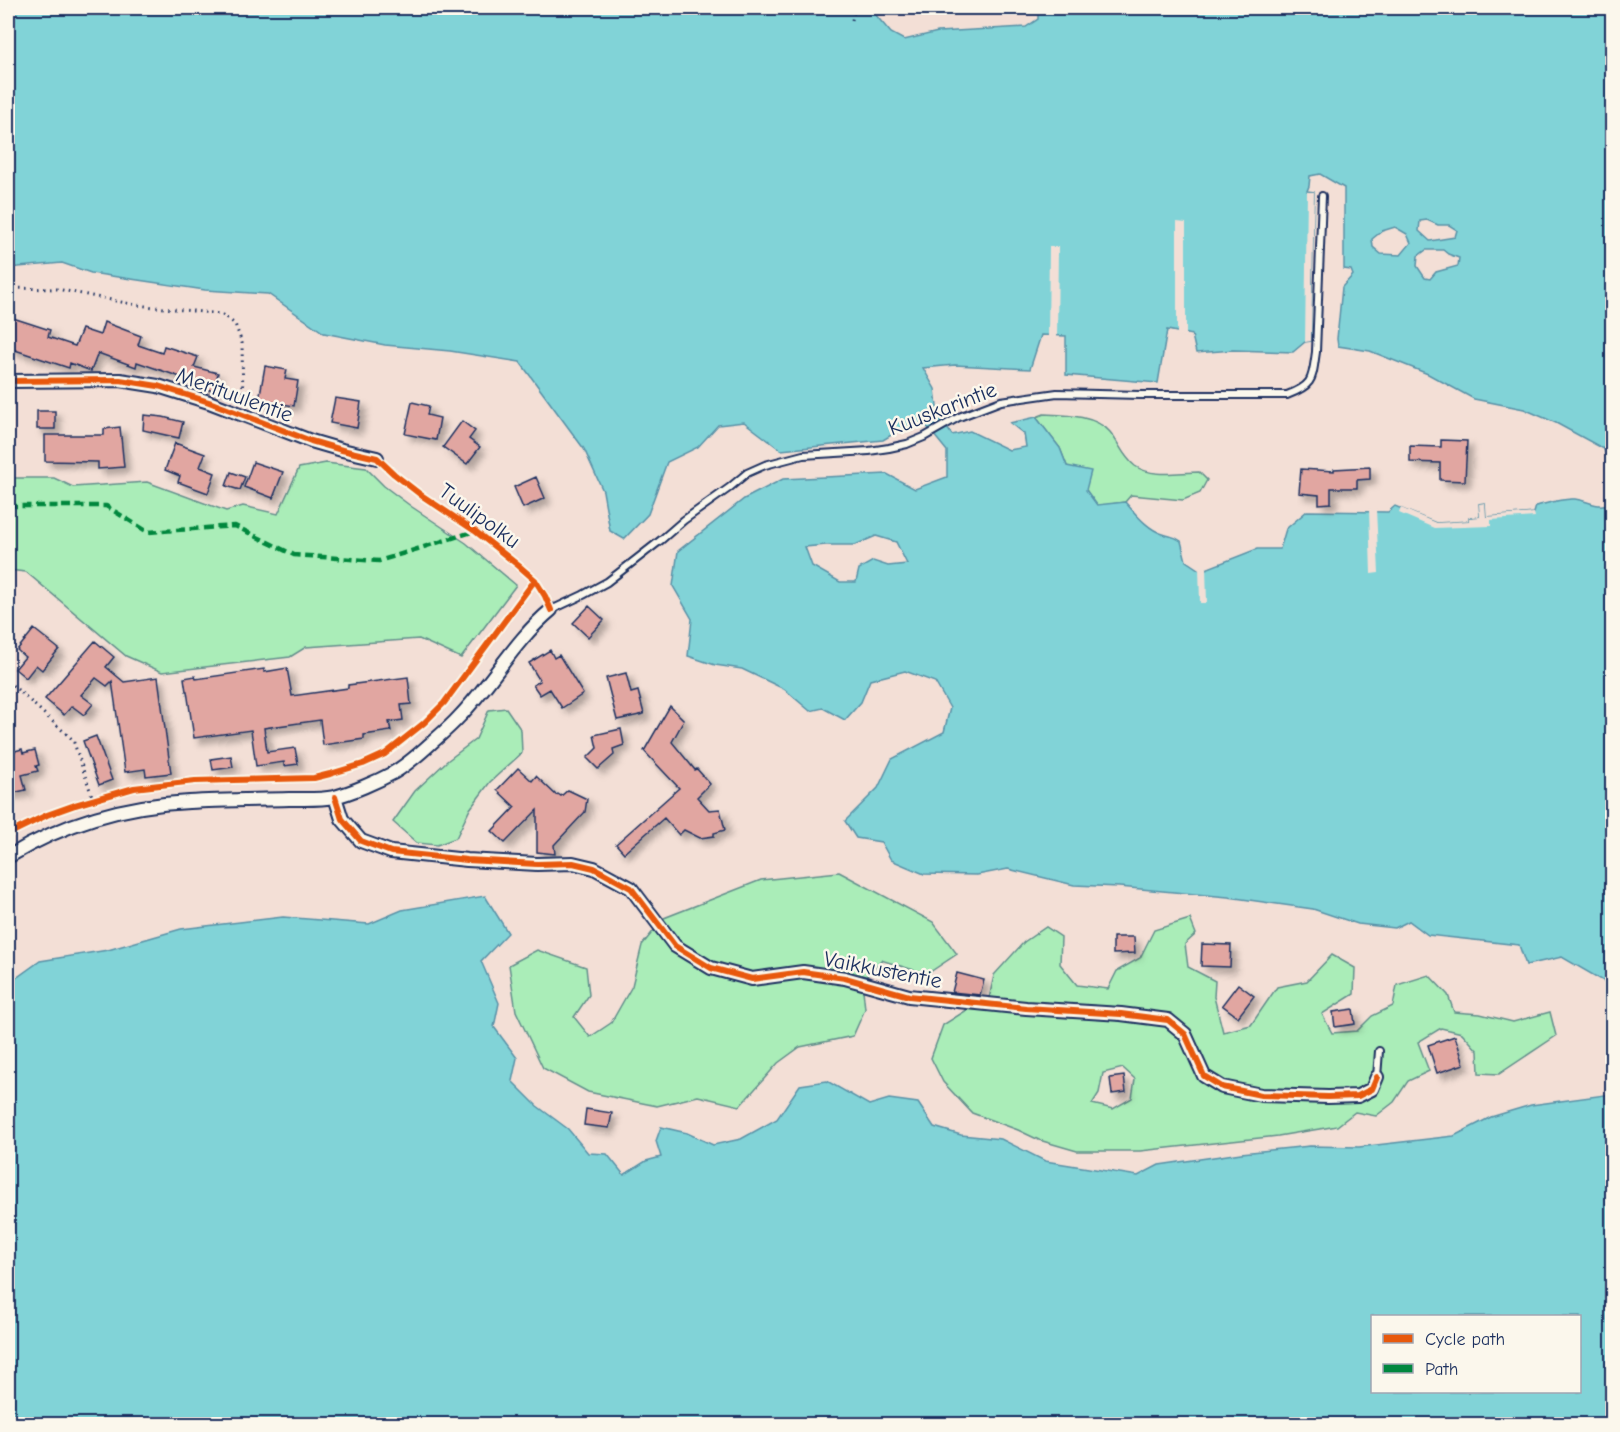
<svg xmlns="http://www.w3.org/2000/svg" width="1620" height="1432" font-family="'Comic Neue',sans-serif">
<style>
.green{fill:#aaedb8;stroke:#628e8b;stroke-width:1.5;fill-rule:evenodd}
.water{fill:#81d3d7;stroke:#5891a7;stroke-width:1.5;fill-rule:evenodd}
.pier{fill:#f3dfd6}
.building{fill:#e1a6a1;stroke:#1b2f5e;stroke-width:1.5;filter:url(#shadow)}
.lines{fill:none;stroke-linecap:round;stroke-linejoin:round}
.lane-casing{stroke:#1b2f5e;stroke-width:10}
.street-casing{stroke:#1b2f5e;stroke-width:16}
.path{stroke:#1b2f5e;stroke-width:3;stroke-dasharray:1.5 4.5;stroke-linecap:butt}
.lane{stroke:#fbf7ec;stroke-width:6}
.street{stroke:#fbf7ec;stroke-width:12}
.quiet{stroke:#00873e;stroke-width:4.5;stroke-dasharray:9 4.5;stroke-linecap:butt}
.cycleway-casing{stroke:#fbf7ec;stroke-width:10}
.cycleway{stroke:#e8590c;stroke-width:6}
.labels{text-anchor:middle;stroke-width:5;stroke-linejoin:round;paint-order:stroke}
.street-label{font-size:22px;fill:#1b2f5e;stroke:#fbf7ec}
</style>
<defs>
<filter id="shadow"><feDropShadow dx="5.5" dy="5.5" stdDeviation="3" flood-color="#0004"/></filter>
</defs>
<rect width="100%" height="100%" fill="#f3dfd6"/>
<filter id="ink" filterUnits="userSpaceOnUse"><feTurbulence type="fractalNoise" baseFrequency=".0167" numOctaves="2"/><feDisplacementMap in="SourceGraphic" scale="12" xChannelSelector="R" yChannelSelector="G"/><feConvolveMatrix kernelMatrix="1 2 1 2 8 2 1 2 1" color-interpolation-filters="sRGB"/></filter>
<g filter="url(#ink)">
<path class="green" d="M1044,414C1065,415 1095,415 1110,432C1119,443 1123,457 1135,466C1152,478 1179,472 1199,472L1207,480L1200,493L1183,500L1131,495L1125,502L1097,506L1086,490L1067,466L1060,448L1036,417Z
M326,463L366,468L384,486L412,507L466,543L516,585L461,658L419,639L306,647L290,657L162,672L126,656L26,572L8,570V478H54L73,487L147,482L226,511L243,506L278,514L299,468Z
M506,708L521,730L522,753L490,782L470,809L456,838L437,845L417,843L393,822L415,791L447,761L476,739L489,710Z
M839,872L933,922L957,954L927,974L881,960L862,981L865,1009L853,1036L800,1047L778,1063L740,1106L698,1096L657,1106L588,1092L543,1068L516,1011L509,965L537,950L586,967L589,995L574,1017L590,1037L611,1023L632,986L642,945L664,918L761,880Z
M1190,919L1196,934L1185,944L1188,967L1215,981L1214,997L1223,1032L1251,1025L1277,987L1307,981L1332,955L1355,968L1354,994L1322,1014L1332,1033L1357,1031L1372,1016L1393,1006L1397,985L1429,975L1448,995L1454,1012L1480,1014L1513,1022L1550,1012L1556,1036L1499,1074L1479,1073L1478,1051L1462,1033L1441,1028L1418,1042L1429,1071L1408,1081L1394,1102L1376,1116L1355,1112L1337,1126L1278,1136L1140,1151H1077L1039,1140L1018,1130L972,1113L943,1082L931,1058L943,1025L970,1008L989,999L994,975L1024,942L1046,927L1061,937L1060,964L1077,985L1108,989L1117,971L1140,958L1154,930ZM1123,1068L1135,1079L1132,1098L1113,1109L1092,1104L1099,1093L1103,1073Z"/>
<path class="water" d="M8,8L12,10L14,8H845L849,11L864,9L874,13L891,33L904,40L938,32L1026,27L1038,19V8H1612V469L1609,468L1604,449L1556,423L1524,409L1474,399L1428,374L1370,351L1338,346L1337,339L1342,287L1353,275L1351,270L1344,269V188L1320,174L1310,176L1309,186L1307,191L1314,192L1311,341L1305,342L1293,352L1233,350L1196,353L1192,335L1167,330L1158,383L1066,375V336L1041,335L1030,369L955,365L923,368L935,389L938,415L952,435L970,431L1009,450L1026,447L1024,434L1010,423L1036,417L1060,448L1067,466L1091,471L1086,490L1097,505L1125,502C1136,514 1147,529 1163,534C1171,537 1173,535 1181,541L1186,561L1201,571L1257,549H1280L1286,529L1307,511L1388,512L1395,506L1436,523L1469,521V518L1480,517L1479,504L1485,503L1486,517L1534,513L1536,506C1547,503 1563,498 1575,499C1591,501 1595,509 1612,503V986L1562,957L1526,965L1519,945L1428,935L1409,921L1395,928L1358,924L1313,909L1228,897L1119,887L1074,885L1008,869L977,875L924,874L891,860L881,842L856,838L845,821L878,788L892,759L944,732L950,708L935,682L905,671L870,680L861,702L845,720L823,708L810,711L784,689L742,669L715,665L688,656L692,619L673,586L678,551L744,499L783,479L887,474L915,489L947,477V451L925,424L903,428L883,440L781,450L744,422L718,425L698,447L667,462L648,514L624,539L610,531L603,491L584,449L520,362L450,351L385,345L324,333L268,294L205,290L91,273L62,263L8,268ZM1427,220L1438,225H1449L1457,230L1455,237L1430,241L1419,231L1420,221ZM1395,227L1407,234L1411,243L1401,255L1381,254L1373,247L1372,239L1382,231ZM1426,250H1443L1448,254L1459,258L1458,266L1436,272L1430,279L1425,278L1417,266L1418,256ZM876,536L896,542L907,564L888,566L873,561L859,569L856,582H840L812,566L805,547L826,545H855Z
M485,896L508,933L481,961L499,1003L494,1027L517,1058L512,1081L537,1106L568,1129L588,1153L607,1154L624,1175L646,1161L661,1157L656,1141L661,1127L687,1133L713,1145L741,1139L777,1119L800,1085L827,1081L869,1105L889,1099L918,1103L934,1127L961,1135L1001,1139L1045,1161L1138,1176L1159,1165L1241,1153L1310,1146L1359,1147L1454,1136L1491,1117L1531,1105L1612,1094V1424H8V984L40,961L108,950L181,929L283,917L369,924L402,910ZM1372,1316H1580V1392H1372Z"/>
<path class="pier" d="M1307,192H1314L1311,341L1305,342Z
M1177,222L1186,223V337L1177,335Z
M1049,247H1058L1057,339L1048,338Z
M1485,503L1486,517L1534,513L1535,517L1491,520V526L1434,528L1399,513L1401,508L1436,523L1469,521V518L1480,517L1479,504Z
M1369,509H1376L1379,573L1371,574Z
M1199,567H1206L1207,603H1200Z"/>
<path class="building" d="M10,317L50,330L48,337L75,346L82,329L100,335L104,322L141,336L138,345L162,353L164,346L198,357L194,367L218,373L214,391L194,386L195,382L137,362L136,367L98,353L91,371L70,363L69,368L9,348L12,338L8,337V323Z
M265,366L287,370L285,379L298,381L294,406L259,400Z
M335,398L361,402L357,428L330,423Z
M412,402L429,406L427,415L440,418L436,440L405,434Z
M37,411H55V429H37Z
M144,415L163,417L183,422L179,438L143,430Z
M462,421L475,431L469,439L480,447L467,464L443,447Z
M120,427L124,467L98,469V462L45,461V435H104V429Z
M1441,440L1467,441L1465,481L1440,480V463L1410,462V446L1441,447Z
M175,443L205,454L200,467L215,473L208,493L178,482L180,476L165,470Z
M253,462L283,472L273,498L244,487Z
M1370,467V479L1357,480V488H1331V503L1319,504V495L1299,493L1301,469L1334,471V469Z
M231,472L245,477L240,490L226,486Z
M536,477L545,498L523,508L514,487Z
M589,606L604,620L588,637L573,623Z
M34,629L59,649L42,670L36,665L26,678L15,669L25,657L17,650Z
M95,641L114,657L106,667L124,682L158,677L171,773L146,776L145,769L125,772L112,681L107,686L96,678L81,695L93,704L84,715L72,706L64,715L45,699Z
M550,650L554,658L559,655L583,694L562,708L550,689L540,695L533,685L540,681L529,663Z
M287,668L292,696L348,688V685L408,677L411,704L401,705L403,720L389,722L391,731L364,735V739L323,745L320,720L264,728L267,752L295,748L298,764L284,766V762L256,766L251,730L194,738L187,691H186L184,678L195,676L196,679L264,669V672Z
M626,673L631,693L638,691L644,714L617,720L606,678Z
M670,706L684,720L672,742L695,770L697,769L710,784L697,797L709,810L720,809L725,830L714,833V836L700,838L684,830L679,835L664,818L624,853L616,844L679,788L644,751Z
M621,729L624,745L613,749L614,755L598,769L587,758L597,748L594,735Z
M96,736L112,780L99,785L83,741Z
M22,749L23,753L35,750L39,765L36,766L38,771L22,775L26,790L8,794V753Z
M231,756L233,767L213,770L211,759Z
M518,768L532,781L536,776L556,795L558,794L561,796L568,790L587,799L585,812L554,845L555,854L537,852V810L505,843L492,831L515,807L497,790Z
M1113,937H1134L1135,953L1113,954Z
M1202,944L1231,945L1230,967L1201,966Z
M957,973L984,980L980,995L952,992Z
M1238,984L1254,996L1238,1017L1222,1005Z
M1353,1009L1355,1024L1335,1027L1333,1012Z
M1455,1036L1464,1064L1437,1073L1428,1045Z
M1124,1076L1126,1092L1112,1094L1110,1078Z
M586,1109L612,1113L609,1128L584,1125Z"/>
<g class="lines">
<defs>
<path id="lane" d="M551,610L583,595L607,582L661,540L684,520L729,488L747,473L765,465L803,455L869,451L889,448L907,444L924,437L959,417L1001,401L1057,393L1140,395H1287C1314,385 1312,379 1316,352L1322,196
M1377,1077L1379,1051"/>
<path id="street" d="M8,381L120,380L158,386L209,402L311,441L342,450L377,458
M335,797L342,819L361,841L391,852L467,860L537,864L573,863L594,868L631,888L675,946L711,968L752,979L803,972L845,978L909,996L1026,1008L1121,1014L1168,1020L1185,1034L1204,1076L1222,1087L1261,1095L1328,1097L1358,1096L1372,1089L1377,1077
M8,857C62,824 124,805 189,802C222,800 255,800 289,799C304,799 320,800 334,797C351,793 378,781 393,773C407,765 418,755 429,745C439,736 450,727 459,717C492,683 515,640 551,610"/>
</defs>
<use href="#lane" class="lane-casing"/>
<use href="#street" class="street-casing"/>
<path class="path" d="M852,20L855,8
M8,288L57,289L136,305L221,314L235,324L242,343L243,403
M8,681L73,740L93,799"/>
<use href="#lane" class="lane"/>
<use href="#street" class="street"/>
<path class="quiet" d="M8,506H106L148,532L235,526L294,555L379,561L475,531"/>
<defs>
<path id="cycleway" d="M8,381L120,380L158,386L209,402L311,441L342,450L377,458L394,474L421,495L475,531L519,566L535,580L545,596L551,610
M335,797L342,819L361,841L391,852L467,860L537,864L573,863L594,868L631,888L675,946L711,968L752,979L803,972L845,978L909,996L1026,1008L1121,1014L1168,1020L1185,1034L1204,1076L1222,1087L1261,1095L1328,1097L1358,1096L1372,1089L1377,1077
M8,834L47,815L75,805L134,788L195,781L314,778L330,774L363,764L385,754L424,723L444,703L535,580"/>
</defs>
<use href="#cycleway" class="cycleway-casing"/>
<use href="#cycleway" class="cycleway"/>
</g>
</g>
<g class="labels">
<g class="street-label">
<text transform="translate(235 394) rotate(20)" y="8">Merituulentie</text>
<text transform="translate(942 408) rotate(-21)" y="8">Kuuskarintie</text>
<text transform="translate(480 515) rotate(36)" y="8">Tuulipolku</text>
<text transform="translate(883 969) rotate(11)" y="8">Vaikkustentie</text>
</g>
</g>
<rect width="1620" height="1432" fill="none" stroke="#fbf7ec" stroke-width="30"/>
<rect x="15" y="15" width="1590" height="1402" fill="none" stroke="#1b2f5e" stroke-width="2" filter="url(#ink)"/>
<rect x="1371" y="1315" width="210" height="78" fill="#fbf7ec" stroke="#a1a7b3" stroke-width="1.5"/>
<rect x="1383" y="1334" width="30" height="9" fill="#e8590c" stroke="#a1a7b3" stroke-width="1.5"/>
<text x="1425" y="1345" font-size="18" fill="#1b2f5e">Cycle path</text>
<rect x="1383" y="1364" width="30" height="9" fill="#00873e" stroke="#a1a7b3" stroke-width="1.5"/>
<text x="1425" y="1375" font-size="18" fill="#1b2f5e">Path</text>
</svg>
